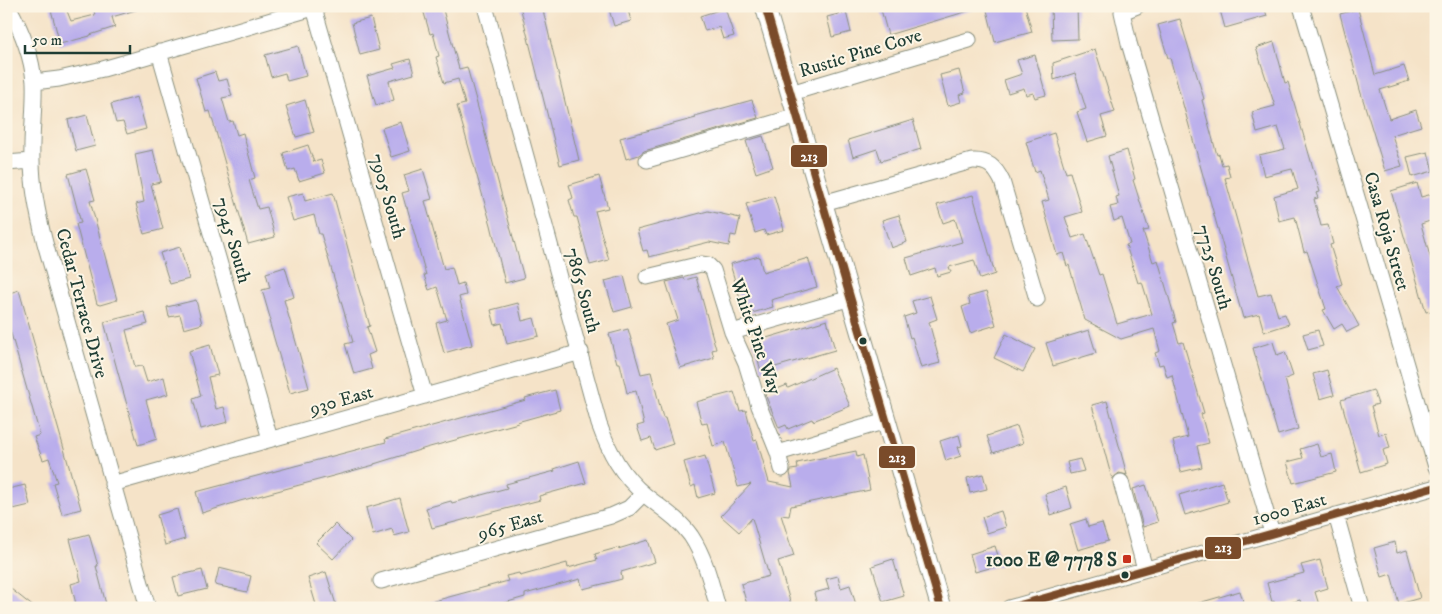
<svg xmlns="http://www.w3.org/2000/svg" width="1442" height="614" font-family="'IM FELL DW Pica',serif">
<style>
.building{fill:#b9adec}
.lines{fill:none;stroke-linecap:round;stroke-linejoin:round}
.minor-casing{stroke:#8a907e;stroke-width:17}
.major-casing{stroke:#8a907e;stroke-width:21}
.minor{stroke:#fff;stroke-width:15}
.major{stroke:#fff;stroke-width:19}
.bus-1-casing{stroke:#fcf5e5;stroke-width:11}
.bus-1{stroke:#7a4b2a;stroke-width:8}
.bus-dot{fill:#1f3d34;stroke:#fcf5e5;stroke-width:2}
.poi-dot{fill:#c8321e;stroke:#fcf5e5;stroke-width:2}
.labels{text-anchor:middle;stroke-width:4;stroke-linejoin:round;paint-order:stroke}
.street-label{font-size:19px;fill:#1f3d34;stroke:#fcf5e5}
.poi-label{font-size:19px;font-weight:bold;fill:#1f3d34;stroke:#fcf5e5;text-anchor:end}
.line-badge{stroke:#fcf5e5;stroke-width:2}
.badge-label{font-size:14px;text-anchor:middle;font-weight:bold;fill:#fff}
</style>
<rect width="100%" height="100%" fill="#fcf5e5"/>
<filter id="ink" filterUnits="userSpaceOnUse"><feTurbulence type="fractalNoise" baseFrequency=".02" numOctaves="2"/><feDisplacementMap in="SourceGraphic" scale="10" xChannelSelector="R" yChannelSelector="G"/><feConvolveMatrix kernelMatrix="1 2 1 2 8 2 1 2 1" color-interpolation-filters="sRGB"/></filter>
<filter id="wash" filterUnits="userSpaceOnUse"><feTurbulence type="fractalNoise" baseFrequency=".0096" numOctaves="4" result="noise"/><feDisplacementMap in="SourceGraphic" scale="20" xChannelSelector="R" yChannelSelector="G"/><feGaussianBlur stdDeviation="1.12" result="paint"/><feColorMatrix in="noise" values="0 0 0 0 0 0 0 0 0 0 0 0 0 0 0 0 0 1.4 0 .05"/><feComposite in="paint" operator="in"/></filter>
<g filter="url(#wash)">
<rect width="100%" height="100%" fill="#f5e3c8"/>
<g id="blocks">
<path class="building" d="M50,6H65L71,21L95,15L93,6H139V9L112,17L115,27L90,35V36L60,44Z
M422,6H442L459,69L467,67L524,278L505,283L491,225L457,106L465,104L458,79L444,83L436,57L439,56L433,33L430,34Z
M520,6H542L579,160L560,165Z
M608,6H627L631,21L614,26Z
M880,6H974L975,9L888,35Z
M986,6H1025L1032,32L995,42Z
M1051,6H1077L1078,39L1052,40Z
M1232,6H1264L1267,16L1225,28L1220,10Z
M725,8L734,36L723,39L719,27L705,31L700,16Z
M1358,9L1375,75L1404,66L1409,81L1380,90L1389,119L1416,110L1421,126L1392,135L1402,166L1385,171L1360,90L1340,14Z
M846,12L851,32L832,37L827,17Z
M371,18L379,50L360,55L352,23Z
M1180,19L1204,99L1202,100L1217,155L1219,154L1222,165L1227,164L1230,177L1225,178L1258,296L1271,293L1278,316L1285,314L1289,324L1264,332L1259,314L1243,318L1170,58H1168L1158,25Z
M1274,42L1285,83L1288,82L1320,192L1316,193L1318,198L1314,199L1321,226L1328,225L1333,244L1330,245L1342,284L1337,286L1359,326L1347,332L1342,324L1334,329L1323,310L1326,309L1307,251L1304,252L1295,217L1279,221L1274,196L1298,189L1292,169L1264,176L1259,155L1285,149L1278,127L1257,133L1252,112L1275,106L1256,48Z
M298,46L306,76L287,81L285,73L271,77L265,55Z
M1095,49L1115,112L1101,116L1107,136L1087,142L1077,112L1086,109L1075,73L1054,80L1053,63Z
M1035,55L1046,95L1035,98L1033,93L1026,95L1024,88L1008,93L1004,80L1022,74L1017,60Z
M410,59L414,74L389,81L394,100L376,105L367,76L395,68L393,64Z
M959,70L965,93L959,95L961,102L948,106L940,75Z
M215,72L218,81L227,79L232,96L222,98L229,122L233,121L237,135L243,133L255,178L249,180L258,209L267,207L275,237L248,244L210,111L206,112L196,78Z
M137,97L146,129L127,134L123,122L116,123L111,104Z
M305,100L314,132L296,137L286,106Z
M752,100L758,118L644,151L639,155L626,159L620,138L696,118L695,116Z
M87,115L95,146L76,151L68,120Z
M913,120L921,149L881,161L877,149L853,157L848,140Z
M401,122L410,151L391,157L382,128Z
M1054,133L1066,173L1070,172L1082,212L1065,217L1072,238L1085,234L1099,275L1102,274L1117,324L1152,314L1142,282L1138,283L1126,245L1130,244L1122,218L1114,221L1110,207L1118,205L1116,197L1119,196L1108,156L1127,150L1135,179L1133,180L1149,230L1143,231L1153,262L1158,260L1176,322L1173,323L1179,343L1183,342L1204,413L1201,414L1209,443L1197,446L1202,467L1181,472L1173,441L1188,437L1172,375L1167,377L1163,364L1159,365L1155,353L1160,351L1154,329L1121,339L1085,320L1069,265L1067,266L1063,253L1057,255L1042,202L1049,200L1040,170L1035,172L1026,142Z
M763,136L773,167L756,173L746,141Z
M308,145L314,162L321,160L325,173L299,181L295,169L288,171L283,153Z
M153,150L161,182L151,184L163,229L144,234L136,204L144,202L135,154Z
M1428,152L1433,171L1412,177L1407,157Z
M86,169L95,200L90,201L117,300L100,305L97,304L76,224L81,223L68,174Z
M423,169L432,199L425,201L444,269L452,267L457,285L463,283L466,295L459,297L472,345L444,353L436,323L447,320L437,287L429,290L424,275H426L407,207H406L402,193L409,191L404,175Z
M599,176L608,208L595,211L609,260L590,265L577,217H574L569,200L573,198L569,185Z
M1417,183L1421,197L1436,193V219L1421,224L1436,278V310L1426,312L1391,191Z
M303,193L305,201L333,193L358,286L370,326L367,327L375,352L368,355L372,369L354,374L345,344L353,342L321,234H319L314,215L293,221L286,197Z
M973,195L995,274L980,279L974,260L949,267L951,272L937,276L935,268L911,276L906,258L962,242L955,219L943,223L937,205Z
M774,196L784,230L766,235L764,230L755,233L746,204Z
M708,211L740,218L736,236L731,235L729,246L709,242L649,257L647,250L643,251L637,230Z
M899,215L907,242L891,248L882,220Z
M180,247L189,279L170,284L160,253Z
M759,256L763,272L808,258L817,287L771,300L773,307L745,315L730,264Z
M285,267L294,297L284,300L309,388L290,393L269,321H271L262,290L270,288L266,273Z
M624,276L632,307L614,312L605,281Z
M696,277L716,349L712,350L714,358L680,368L666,324L678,320L666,282L684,278L685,280Z
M19,290L81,509L62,514L53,483L57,482L49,458L43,460L34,437L40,435L6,316V294Z
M986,292L996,325L970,333L962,307L970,304L968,297Z
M930,296L937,319L929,322L940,363L921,368L912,337L910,338L904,317L916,313L912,301Z
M196,300L202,324L184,329L180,315L169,317L167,307Z
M518,303L522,321L534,318L539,336L507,344L502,323L495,325L491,310Z
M144,312L148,324L126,330L135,367L142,366L147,382L164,377L168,394L146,400L157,439L138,445L104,322Z
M827,320L835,350L761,371L753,342Z
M628,329L641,374L651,372L663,418H665L673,444L655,450L651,438L642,441L637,426L644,424L636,391L627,393L620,363H617L609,334Z
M1089,330L1096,353L1053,366L1046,343Z
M1318,330L1323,346L1308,350L1303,334Z
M1006,334L1035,349L1023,372L994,358Z
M1273,342L1277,355L1285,352L1293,376L1285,379L1298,429L1278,435L1253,348Z
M210,345L218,375L208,377L216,409L224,407L228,422L201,429L193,399L201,396L189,351Z
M833,368L850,406L813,421L812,419L788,429L786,425L779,428L765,394L787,385L788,388Z
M1327,370L1334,395L1320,399L1313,374Z
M555,390L560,410L517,422L518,423L426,448L374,464V465L240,501L202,513L196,492L386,442L385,439L526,400L525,398Z
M1373,390L1378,404L1371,406L1379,435L1386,433L1390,448L1383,450L1387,464L1361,472L1341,400Z
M734,392L740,411L746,410L754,441L757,440L769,482L793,487L790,473L791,470L798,469L797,463L856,451L857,457L863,455L870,490L791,506L789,516L781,515L794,556L778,561L792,608H748L741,584L769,576L752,518L739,532L721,516L751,484L738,487L725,442L713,446L707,423L702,424L696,402Z
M1107,401L1127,475L1119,473L1112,479L1092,405Z
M1017,426L1023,443L993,453L987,436Z
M959,435L962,446L958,447L961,456L946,461L940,441Z
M1317,444L1321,457L1332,454L1336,472L1293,483L1287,462L1303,458L1300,449Z
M705,456L715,493L698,498L695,485L691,487L684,462Z
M1080,459L1084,471L1070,474L1067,462Z
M579,461L586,483L539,496L540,500L432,528L426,508L451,501L452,503L507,488L506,484L555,471L554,469Z
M983,474L987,489L970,493L967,478Z
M1222,482L1228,502L1185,515L1179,495Z
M25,485L30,505L13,509L8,489Z
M1146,485L1158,522L1143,527L1133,489Z
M1066,487L1072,508L1051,515L1045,494Z
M400,498L409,532L394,536L392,529L373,535L366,508Z
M177,509L185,539L165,545L157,515Z
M1001,511L1006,527L987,533L982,517Z
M1086,519L1088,527L1102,523L1108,541L1078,550L1070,524Z
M335,524L351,540L333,559L316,543Z
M89,534L98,566H96L107,608H77L71,584L81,581L70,539Z
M648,540L655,562L621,572L622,579L583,589L580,579L525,594V597L487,608H423V604L508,581L506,576L519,573L520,576L567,563L568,568L597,560L595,554L617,548L618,549Z
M1395,542L1397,553L1407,550L1420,598L1399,604L1391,574L1382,577L1374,548Z
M995,546L1001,565L975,572L970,554Z
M893,559L904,596L883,602L872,566Z
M1320,560L1328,588L1315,592L1320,608H1302L1300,600L1275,607L1274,601L1272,602L1267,583L1304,573L1301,565Z
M219,568L251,576L247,592L215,585Z
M202,570L207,589L178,596L173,577Z
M326,572L337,608H317L308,578Z
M838,576L841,588L850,585L857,608H818L814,593L829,589L826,579Z
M6,585L35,608H6Z
M1240,591L1245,608H1193L1192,605Z"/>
</g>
</g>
<g filter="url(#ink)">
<use href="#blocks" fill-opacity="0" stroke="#8a907e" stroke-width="1"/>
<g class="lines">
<defs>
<path id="minor" d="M8,6C21,29 32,56 34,82C35,108 31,134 32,160C32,188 38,216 45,243L148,608
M485,6L599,424C609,452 622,476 645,495C661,508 679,519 691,536C705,557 711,583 718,608
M1137,6L1122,12L1129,43L1272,533
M1301,6L1436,467
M314,8L425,396
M159,52L270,439
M34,82L59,79L103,69L320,6
M791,93L969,40
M647,160L797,116
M6,163L32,161
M823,203L972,161C988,160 995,167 1002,181L1037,299
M647,277L701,264L708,265L713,270L732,332L746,363L759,406L778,453L782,469
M732,332L851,298
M778,453L886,421
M1121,482L1145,569
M112,484L581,352
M1336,515L1362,608
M381,581L611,516L629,508L643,494
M1009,608L1436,487"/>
<path id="major" d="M765,6L941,608"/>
</defs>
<use href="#minor" class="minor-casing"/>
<use href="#major" class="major-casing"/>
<use href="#minor" class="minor"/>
<use href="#major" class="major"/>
<defs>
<path id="bus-1" d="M765,6L941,608
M1010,608L1436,487"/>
</defs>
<use href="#bus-1" class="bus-1-casing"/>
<use href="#bus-1" class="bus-1"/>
</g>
</g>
<g class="bus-dot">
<circle cx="863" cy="341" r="4.5"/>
<circle cx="1125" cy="575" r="4.5"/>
</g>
<rect class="poi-dot" x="1122" y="554" width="10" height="10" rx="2.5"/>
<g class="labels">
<g class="street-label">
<text transform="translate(860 52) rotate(-17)" y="7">Rustic Pine Cove</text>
<text transform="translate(389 196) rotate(74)" y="7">7905 South</text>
<text transform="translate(1388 231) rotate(74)" y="7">Casa Roja Street</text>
<text transform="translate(234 240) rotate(74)" y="7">7945 South</text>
<text transform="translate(1215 267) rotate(74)" y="7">7725 South</text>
<text transform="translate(584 290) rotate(75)" y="7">7865 South</text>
<text transform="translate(83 303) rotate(75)" y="7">Cedar Terrace Drive</text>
<text transform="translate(757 336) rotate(71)" y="7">White Pine Way</text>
<text transform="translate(341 399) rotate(-16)" y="7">930 East</text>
<text transform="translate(1289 508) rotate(-16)" y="7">1000 East</text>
<text transform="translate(510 524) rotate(-16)" y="7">965 East</text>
</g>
<g class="poi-label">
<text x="1117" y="566">1000 E @ 7778 S</text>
</g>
</g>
<g class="line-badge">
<rect x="790" y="144" width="38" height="24" rx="5" fill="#7a4b2a"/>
<rect x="878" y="445" width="38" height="24" rx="5" fill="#7a4b2a"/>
<rect x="1204" y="536" width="38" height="24" rx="5" fill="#7a4b2a"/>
</g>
<g class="badge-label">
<text x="809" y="161">213</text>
<text x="897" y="462">213</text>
<text x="1223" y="552">213</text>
</g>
<rect width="1442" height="614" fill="none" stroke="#fcf5e5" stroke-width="25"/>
<path d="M25 45v8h105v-8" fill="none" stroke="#1f3d34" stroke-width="2.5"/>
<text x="32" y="45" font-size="15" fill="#1f3d34" stroke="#fcf5e5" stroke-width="4" paint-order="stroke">50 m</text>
</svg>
